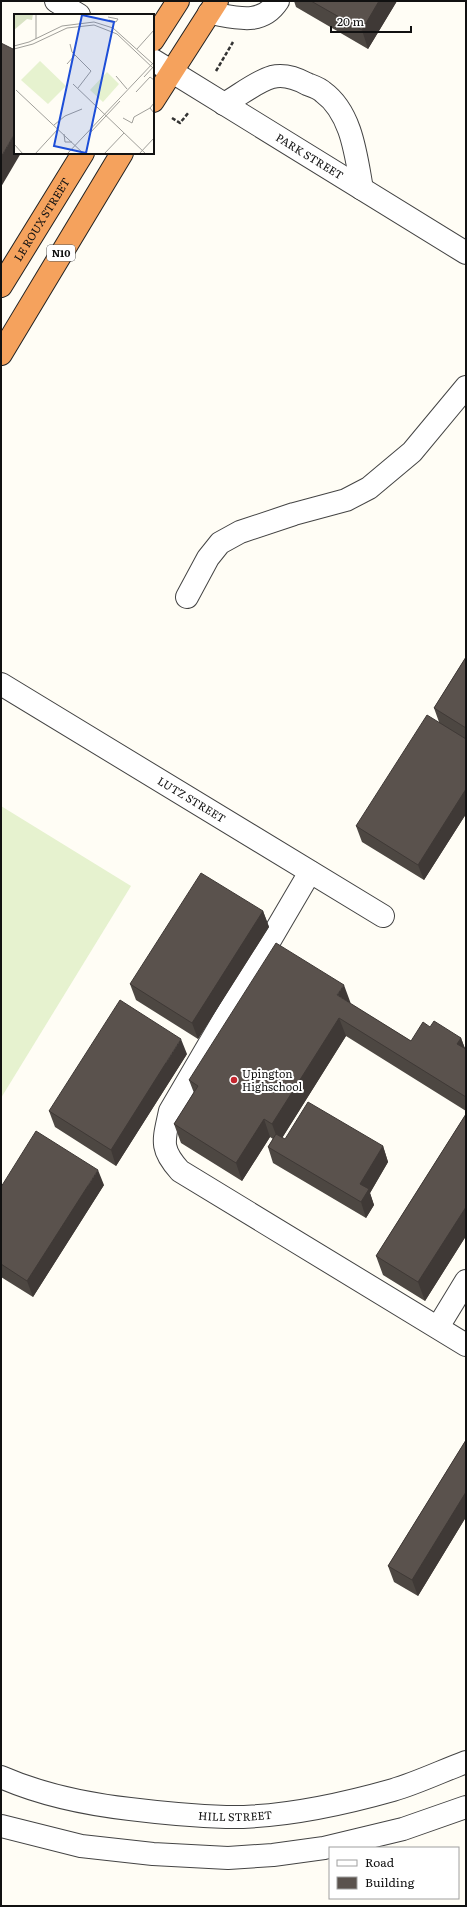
<svg xmlns="http://www.w3.org/2000/svg" width="467" height="1907" font-family="Literata,serif">
<style>
.pitch{fill:#e6f2cf}
.lines{fill:none;stroke-linecap:round;stroke-linejoin:round}
.minor-casing{stroke:#444;stroke-width:24}
.highway-casing{stroke:#222;stroke-width:24}
.path{stroke:#333;stroke-width:2.5;stroke-dasharray:4 2;stroke-linecap:butt}
.minor{stroke:#fff;stroke-width:22}
.highway{stroke:#f5a25d;stroke-width:22}
.wall{fill:#4d4742}
.shaded-wall{fill:#3f3936}
.building{fill:#5a524d;stroke:#3f3936}
.poi-dot{fill:#c4262e;stroke:#fff;stroke-width:1.5}
.labels{text-anchor:middle;stroke-width:4;stroke-linejoin:round;paint-order:stroke}
.shield{fill:#fff;stroke:#585858;stroke-width:1}
.shield-label{font-size:10px;font-weight:bold;fill:#111}
.street-label{font-size:11px;fill:#111;stroke:#fff}
.poi-label{font-size:11px;fill:#111;stroke:#fff;text-anchor:start}
.inset-road{fill:none;stroke:#a09f9a;stroke-width:1}
.view{fill:#1d4ed8;fill-opacity:0.15;stroke:#1d4ed8;stroke-width:2}
.inset-edge{fill:none;stroke:#111;stroke-width:2}
</style>
<rect width="100%" height="100%" fill="#fffdf5"/>
<path class="pitch" d="M1,806L131,886L1,1098Z"/>
<g class="lines">
<defs>
<g id="minor">
<path d="M56,1L79,15"/>
<path d="M209,13C235,17 261,27 278,1"/>
<path id="s1" d="M153,60L466,253"/>
<path d="M224,104C239,96 255,82 272,77C284,74 296,78 307,84C312,86 319,88 323,92C352,113 356,156 362,189"/>
<path d="M187,597L208,558L220,543L240,532L294,514L346,500L369,488L412,452L466,387"/>
<path id="s2" d="M1,684L383,916"/>
<path d="M310,872L170,1111C164,1140 159,1148 180,1171L466,1345"/>
<path d="M438,1327L466,1281"/>
<path id="s3" d="M1,1777C42,1795 86,1804 130,1809C162,1813 194,1816 226,1817C280,1818 340,1805 393,1790C417,1783 442,1771 466,1762"/>
<path d="M1,1826L81,1846L153,1854L228,1858L273,1855L324,1848L403,1829L466,1807"/>
</g>
<g id="highway">
<path d="M153,40L178,1"/>
<path d="M153,101L217,1"/>
<path id="s4" d="M1,286L83,153"/>
<path d="M1,354L122,153"/>
</g>
</defs>
<use href="#minor" class="minor-casing"/>
<use href="#highway" class="highway-casing"/>
<path class="path" d="M216,71L233,42
M172,118L180,123L189,112"/>
<use href="#minor" class="minor"/>
<use href="#highway" class="highway"/>
</g>
<path class="wall" d="M294,1H397L368,49L296,7Z
M466,657V814L424,880L362,842L356,826L439,722L434,708Z
M263,911L269,927L198,1039L136,1000L130,984Z
M351,1004L411,1041L430,1027L461,1038L465,1049H466V1111L346,1036L282,1138L285,1139L383,1146L388,1162L370,1193L374,1205L366,1218L273,1163L268,1147L273,1139L270,1137L242,1181L181,1143L174,1124L194,1093L189,1080Z
M187,1054L116,1166L55,1127L49,1111Z
M466,1114V1236L425,1301L383,1275L376,1256Z
M104,1185L33,1297L1,1277V1187Z
M466,1440V1517L418,1596L394,1582L388,1566Z"/>
<path class="shaded-wall" d="M379,1H397L368,49L362,30Z
M15,133V153H21L1,187V157Z
M466,789V814L424,880L418,865Z
M263,911L269,927L198,1039L192,1023Z
M344,985L351,1004L337,995Z
M339,1018L346,1036L279,1143L272,1124Z
M461,1038L466,1051L457,1044Z
M181,1039L187,1054L116,1166L111,1150Z
M264,1119L270,1137L242,1181L236,1163Z
M383,1146L388,1162L370,1193L374,1205L366,1218L361,1202L360,1184Z
M98,1170L104,1185L33,1297L27,1281Z
M466,1207V1236L425,1301L418,1282Z
M466,1492V1517L418,1596L412,1580Z"/>
<path class="building" d="M311,1H379L362,30Z
M1,43L15,50V133L1,157Z
M466,657V728L434,708Z
M427,715L466,739V789L418,865L356,826Z
M201,873L263,911L192,1023L130,984Z
M276,943L344,985L337,995L411,1041L423,1022L430,1027L434,1021L461,1038L457,1044L466,1049V1097L339,1018L272,1124L264,1119L236,1163L174,1124L198,1086L189,1080Z
M120,1000L181,1039L111,1150L49,1111Z
M308,1102L383,1146L360,1184L369,1189L361,1202L268,1147L276,1134L285,1139Z
M466,1114V1207L418,1282L376,1256Z
M36,1131L98,1170L27,1281L1,1264V1187Z
M466,1440V1492L412,1580L388,1566Z"/>
<circle class="poi-dot" cx="234" cy="1080" r="4"/>
<g class="labels">
<rect class="shield" x="47" y="245" width="28" height="16" rx="3"/>
<g class="shield-label">
<text x="61" y="257">N10</text>
</g>
<g class="street-label">
<text dy="4" stroke="none"><textPath href="#s1" startOffset="184">PARK STREET</textPath></text>
<text dy="4" stroke="none"><textPath href="#s4" startOffset="78">LE ROUX STREET</textPath></text>
<text dy="4" stroke="none"><textPath href="#s2" startOffset="223">LUTZ STREET</textPath></text>
<text dy="4" stroke="none"><textPath href="#s3" startOffset="239">HILL STREET</textPath></text>
</g>
<g class="poi-label">
<text x="242" y="1078">Upington<tspan x="242" dy="13">Highschool</tspan></text>
</g>
</g>
<g transform="translate(14 14)">
<rect width="140" height="140" fill="#fffdf5"/>
<path d="M0,0H19L18,6L13,5L0,16Z" fill="#d9e3c4"/>
<path d="M26,47L52,72L34,90L7,66ZM93,58L105,70L89,88L76,76Z" fill="#e6f2cf"/>
<path class="inset-road" d="M94,3L104,5L102,8L95,6M22,25V0M56,30L58,38L77,57L64,74M0,32L15,28L48,12L80,8L99,14L139,50M0,35L19,30L53,14L80,11L103,20L140,55M123,35L140,16M53,50L61,41M102,62L113,75M130,63L140,52M59,70L132,140M2,76L70,140M122,78L136,63L140,66M140,89L136,94L140,99M109,104L118,109L120,103L136,94M40,111L51,102L68,95M76,119L106,87M50,120L51,128H58M0,130L9,140M21,140L44,115M53,140L140,48M90,140L110,119M125,140L140,124"/>
<path class="view" d="M68,1L100,8L72,139L40,132Z"/>
<rect width="140" height="140" class="inset-edge"/>
</g>
<rect width="467" height="1907" fill="none" stroke="#111111" stroke-width="4"/>
<rect x="329" y="1847" width="130" height="52" fill="#ffffff" stroke="#a0a0a0"/>
<rect x="337" y="1860" width="20" height="6" fill="#ffffff" stroke="#a0a0a0"/>
<text x="365" y="1867" font-size="12" fill="#111111">Road</text>
<rect x="337" y="1877" width="20" height="12" fill="#5a524d" stroke="#a0a0a0"/>
<text x="365" y="1887" font-size="12" fill="#111111">Building</text>
<path d="M331 26v6h80v-6" fill="none" stroke="#111111" stroke-width="2"/>
<text x="337" y="26" font-size="12" fill="#111111" stroke="#ffffff" stroke-width="3" paint-order="stroke">20 m</text>
</svg>
